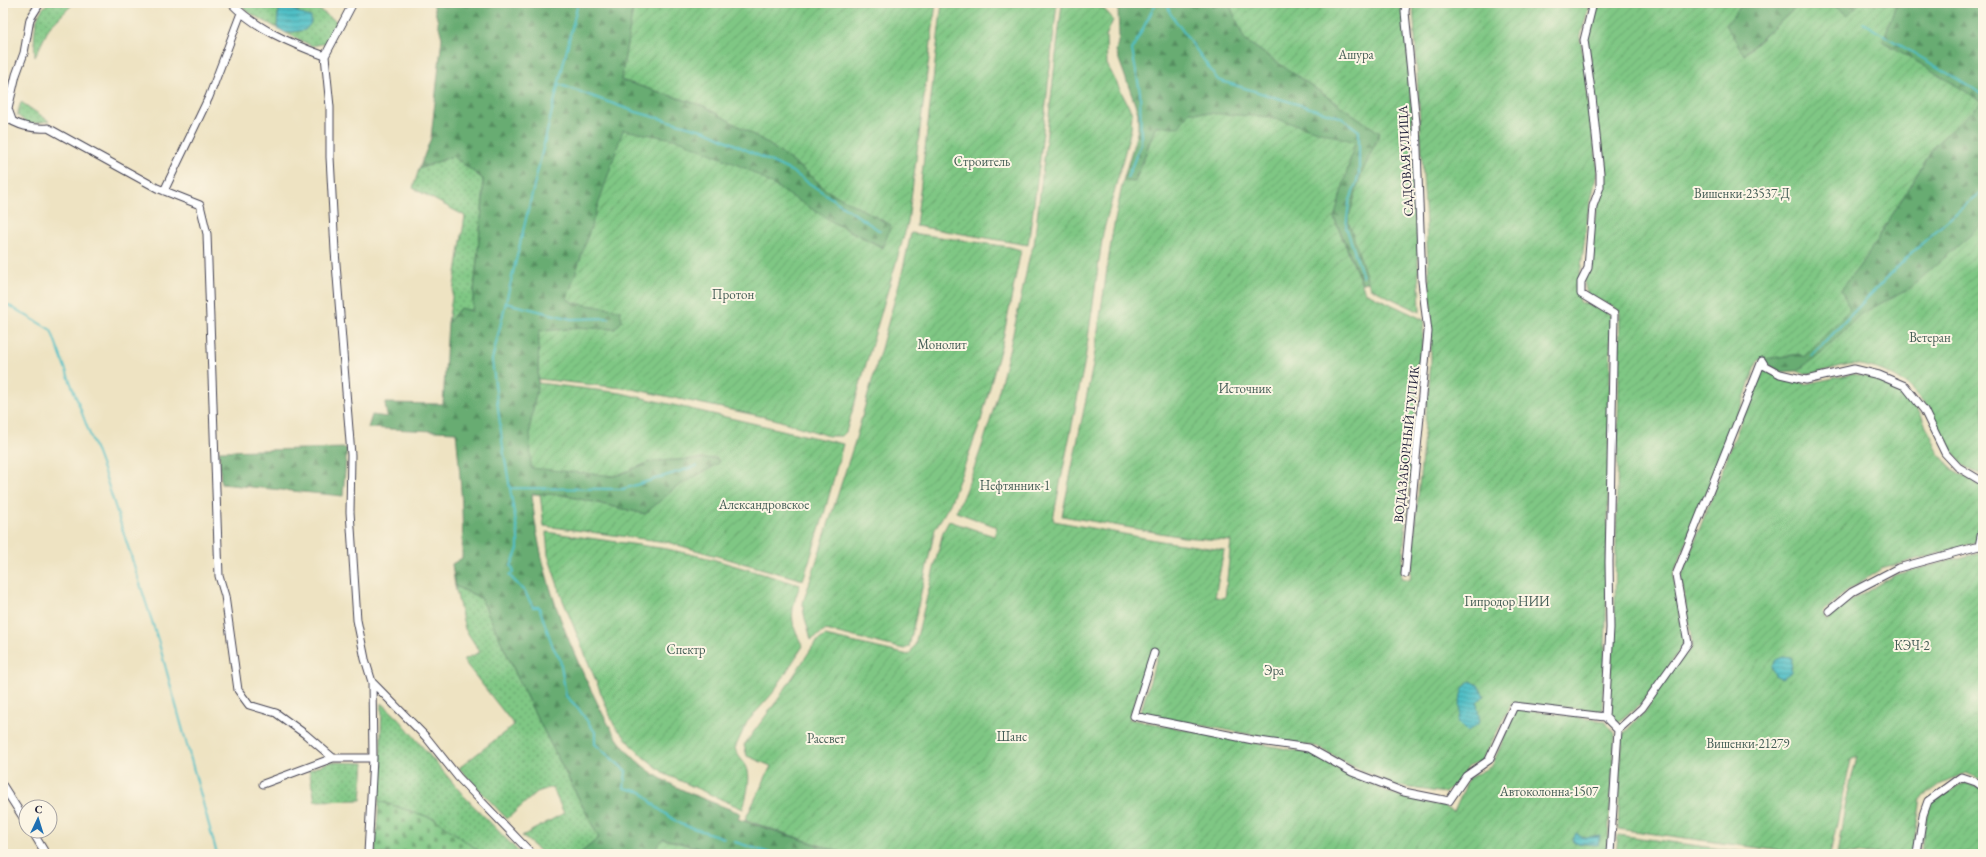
<svg xmlns="http://www.w3.org/2000/svg" width="1986" height="857" font-family="'EB Garamond',serif">
<style>
.grass{fill:url(#grass-dots);stroke:#507460}
.forest{fill:url(#forest-firs);stroke:#446756}
.cemetery{fill:url(#cemetery-stones);stroke:#507460}
.garden{fill:url(#garden-furrows);stroke:#507460}
.water{fill:url(#water-rules);stroke:#397080}
.lines{fill:none;stroke-linecap:round;stroke-linejoin:round}
.stream{stroke:#50bfc6;stroke-width:2}
.street-casing{stroke:#413f4f;stroke-width:9}
.street{stroke:#fff;stroke-width:7}
.labels{text-anchor:middle;stroke-width:4;stroke-linejoin:round;paint-order:stroke}
.park-label{font-size:13px;fill:#435c55;stroke:#fcf5e5}
.street-label{font-size:13px;fill:#22223b;stroke:#fcf5e5}
</style>
<defs>
<pattern id="grass-dots" width="8" height="8" patternUnits="userSpaceOnUse"><rect width="8" height="8" fill="#7fc784"/><path d="M2 2h.1M6 6h.1" fill="none" stroke="#68a16d" stroke-width="1.8" stroke-linecap="round"/></pattern>
<pattern id="forest-firs" width="22" height="20" patternUnits="userSpaceOnUse"><rect width="22" height="20" fill="#67ac72"/><path d="M5 1l3.5 6h-7zM16 11l3.5 6h-7z" fill="#548c5f"/></pattern>
<pattern id="cemetery-stones" width="16" height="16" patternUnits="userSpaceOnUse"><rect width="16" height="16" fill="#7fc784"/><path d="M2 7V4a2 2 0 0 1 4 0v3zM10 15v-3a2 2 0 0 1 4 0v3z" fill="#68a16d"/></pattern>
<pattern id="garden-furrows" width="10" height="10" patternUnits="userSpaceOnUse"><rect width="10" height="10" fill="#7fc784"/><path d="M-1 1l2-2M0 10L10 0M9 11l2-2" fill="none" stroke="#68a16d"/></pattern>
<pattern id="water-rules" width="6" height="5" patternUnits="userSpaceOnUse"><rect width="6" height="5" fill="#50bfc6"/><path d="M0 2.5h6" fill="none" stroke="#429ba2"/></pattern>
</defs>
<rect width="100%" height="100%" fill="#fcf5e5"/>
<filter id="ink" filterUnits="userSpaceOnUse"><feTurbulence type="fractalNoise" baseFrequency=".025" numOctaves="2"/><feDisplacementMap in="SourceGraphic" scale="8" xChannelSelector="R" yChannelSelector="G"/><feConvolveMatrix kernelMatrix="1 2 1 2 8 2 1 2 1" color-interpolation-filters="sRGB"/></filter>
<filter id="wash" filterUnits="userSpaceOnUse"><feTurbulence type="fractalNoise" baseFrequency=".012" numOctaves="4" result="noise"/><feDisplacementMap in="SourceGraphic" scale="16" xChannelSelector="R" yChannelSelector="G"/><feGaussianBlur stdDeviation="0.9" result="paint"/><feColorMatrix in="noise" values="0 0 0 0 0 0 0 0 0 0 0 0 0 0 0 0 0 1.4 0 .05"/><feComposite in="paint" operator="in"/></filter>
<g filter="url(#wash)">
<rect width="100%" height="100%" fill="#eee3c2"/>
<path class="grass" d="M48,3H74L49,28L35,57C34,39 32,16 48,3Z
M239,3H281L278,15L277,28L248,12Z
M282,3H309L336,21L337,26L327,43L312,46L286,33L305,30L304,15Z
M21,102L49,121L28,124L17,115Z
M453,156L483,179V199L472,311L460,308L448,323L465,216L413,188L419,169Z
M455,586L481,598L527,698L599,838L579,854H544L522,836L564,813L552,787L537,792L507,819L459,768L514,725L463,660L480,652L465,629Z
M382,703L399,719L463,795L521,854H483L435,819L379,801Z
M330,762L364,763L361,800L315,801L309,770Z"/>
<path class="forest" d="M433,3H634L621,80L704,106L766,142L808,173L826,190L891,225L884,248L836,224L567,299L574,303L621,310L622,321L615,329L585,328L539,331L538,383L530,427L615,476L652,461L717,458L719,463L675,488L645,514L562,495L532,494C537,562 561,627 590,688C602,712 612,736 631,755C660,785 702,798 740,813L738,819L846,854H722L664,839L651,854H579L599,838L527,698L481,598L455,586L452,564L462,558C464,515 460,474 456,432L368,428L372,415L387,417L385,403L443,404L448,323L460,308L472,311L483,199V179L453,156L419,169L431,138L442,38Z
M1111,3H1229L1245,40L1380,133L1361,175L1348,220L1368,282L1362,283L1334,217L1355,142L1156,126L1135,182L1123,181L1138,129V113L1116,51L1119,37L1118,9Z
M1743,3H1801L1743,55L1726,25Z
M1829,3H1860L1848,15Z
M1893,3H1983V224L1910,288L1861,314L1821,353L1797,371L1781,372L1767,364L1764,359L1800,354L1841,290L1865,259L1935,145L1982,102L1883,41L1896,4Z
M347,448L343,496L221,484L219,451Z"/>
<path class="cemetery" d="M379,801L435,819L483,854H375Z"/>
<path class="garden" d="M634,3H936L908,222L846,432L842,436H829L774,419L632,389L538,379L539,331L585,328L615,329L622,321L620,310L574,303L567,299L623,130L679,140L749,170L836,224L883,248L891,225L826,190L808,173L766,142L704,106L621,80Z
M942,3H1057L1039,168L1028,245L916,226Z
M1062,3C1083,3 1102,0 1113,20L1106,36L1107,64L1132,113L1131,129L1103,233L1085,360L1053,519L1054,521L1161,541L1224,550L1215,597L1225,598L1231,541L1183,537L1062,516L1093,365L1112,235L1123,181L1135,182L1156,126L1179,127L1189,112L1270,117L1355,142L1334,218L1365,292L1424,320L1401,578L1410,580L1431,363V311L1413,3H1590L1580,38L1587,75V95L1598,169L1588,214L1578,290L1580,302L1607,312L1611,316L1606,621L1602,711L1512,703L1482,760L1468,766L1460,780L1445,793L1397,786L1352,766L1318,747L1140,714L1159,651L1153,650L1129,719L1313,754L1345,773L1395,795L1443,806L1454,812L1469,778L1492,766L1516,709L1605,721L1615,735L1607,854H846L745,820L771,766L747,756L744,745L779,698L815,643L825,636L909,655L915,645L943,532L949,521L994,536L997,527L956,512C993,431 1012,342 1030,254L1034,245Z
M1229,3H1404L1412,108L1420,312L1370,288L1348,220L1361,175L1380,133L1245,40Z
M1596,3H1743L1726,25L1744,55L1801,3H1829L1848,15L1860,3L1896,4L1883,41L1983,102L1935,145L1865,259L1841,290L1850,309L1804,357L1799,354L1758,360L1728,442L1673,575L1685,641L1665,673L1641,704L1618,722L1608,709L1615,610L1620,311L1587,294L1584,282L1596,211L1603,192L1605,168L1595,115L1593,72L1586,40Z
M1983,224V476C1976,472 1965,468 1960,462C1931,426 1928,386 1877,369C1871,367 1861,365 1854,364C1839,364 1811,379 1797,371L1821,353L1861,314L1910,288Z
M911,233L1010,247L1021,250L1003,339L980,424L950,504L935,529L909,647L904,649L826,630L811,640C808,625 803,618 803,603L856,438L902,273Z
M1762,367L1777,376L1805,384L1853,374L1878,379L1899,390L1920,413L1940,455L1952,469L1983,487V513L1976,543L1881,569L1848,590L1823,612L1827,621L1850,601L1895,575L1983,552V780L1966,773L1942,783L1921,799L1912,854H1837L1846,801L1857,756L1851,760L1830,854H1804L1618,829L1622,735L1646,710L1672,670L1693,647L1681,577Z
M538,383L621,393L843,444L823,518L803,580L667,542L544,526L540,494L562,495L645,514L675,488L719,463L717,458L652,461L615,476L531,468L530,427Z
M546,532L667,549L712,559L800,585C791,610 788,621 803,646L772,694L747,722L735,748C737,756 741,758 745,764C753,775 746,797 743,809L665,774L638,752L614,725L562,598L548,555Z
M1966,783L1983,789V854H1920L1929,803Z
M1618,835L1758,854H1616Z
M663,839L718,853L722,854H651Z"/>
<path class="water" d="M281,3L304,15L311,17V23L305,30L286,33L277,28L278,15Z
M1783,657L1792,658L1791,672L1782,679L1775,675L1771,667L1776,660Z
M1471,681L1478,685L1484,696L1477,703L1480,722L1468,732L1458,722C1464,705 1454,693 1471,681Z
M1576,833L1585,838L1600,836L1598,845L1574,843L1573,838Z"/>
<g class="lines">
<path class="stream" d="M578,3L492,360L503,448L518,535V549L511,566L514,571L509,575L525,592L533,607H539L553,647L560,659L566,696L578,708L595,732V744L626,771L624,788L642,792L656,807L680,824L724,838
M1167,3L1170,13L1218,80L1340,117L1359,131V175L1349,203L1346,227L1363,277
M1863,23L1974,89L1983,96
M558,84L636,112L706,131L791,171L880,231
M1127,178L1141,144L1140,92L1132,50L1156,3
M3,302L51,330L105,475L158,640L217,854
M506,303L571,319L609,318
M1812,356C1867,298 1920,240 1983,191
M510,488L623,489L697,466
M735,842L773,854"/>
</g>
</g>
<g filter="url(#ink)">
<g class="lines">
<defs>
<path id="street" d="M231,3C256,29 292,44 325,56L330,107V157L335,251L351,455L350,512L357,620L365,659L372,682L373,758L368,854
M1593,3L1584,40L1592,97L1600,173V187L1593,206L1588,268L1581,282V294L1614,314L1609,562L1610,628L1605,717
M325,56L353,3
M4,116C18,126 31,129 48,128L157,188L200,205L207,234L219,576L225,596L238,690L249,705L276,713L305,734L333,758
M12,120L8,109L16,75L24,53L30,19L40,3
M164,191L209,97L241,13
M1979,546L1983,527
M1405,574L1428,332L1422,281L1416,123L1405,12L1406,3
M1829,611L1852,592L1898,568L1979,546L1983,547
M1154,653L1134,716L1253,740L1309,748L1352,772L1404,792L1449,801L1466,776L1489,760L1514,706L1605,717L1618,730L1610,854
M372,682L426,737L458,777L532,854
M1618,730L1642,708L1688,643L1676,575L1762,361L1765,366L1780,374L1806,380L1854,369L1879,375L1905,386L1924,410L1945,453L1958,467L1983,482
M263,784L333,758H373
M3,786L26,822
M32,831L46,854
M1917,854L1923,815L1928,801L1961,777L1976,782L1983,787"/>
</defs>
<use href="#street" class="street-casing"/>
<use href="#street" class="street"/>
</g>
</g>
<g class="labels">
<g class="park-label">
<text x="1356" y="59">Ашура</text>
<text x="982" y="166">Строитель</text>
<text x="1742" y="198">Вишенки-23537-Д</text>
<text x="733" y="299">Протон</text>
<text x="1930" y="342">Ветеран</text>
<text x="942" y="349">Монолит</text>
<text x="1245" y="393">Источник</text>
<text x="1015" y="490">Нефтянник-1</text>
<text x="764" y="509">Александровское</text>
<text x="1507" y="606">Гипродор НИИ</text>
<text x="1912" y="650">КЭЧ-2</text>
<text x="686" y="654">Спектр</text>
<text x="1274" y="675">Эра</text>
<text x="1012" y="741">Шанс</text>
<text x="826" y="743">Рассвет</text>
<text x="1748" y="748">Вишенки-21279</text>
<text x="1549" y="796">Автоколонна-1507</text>
</g>
<g class="street-label">
<text transform="translate(1405 161) rotate(-93)" y="5">САДОВАЯ УЛИЦА</text>
<text transform="translate(1406 444) rotate(-84)" y="5">ВОДАЗАБОРНЫЙ ТУПИК</text>
</g>
</g>
<rect width="1986" height="857" fill="none" stroke="#fcf5e5" stroke-width="16"/>
<g transform="translate(38 819) rotate(4)"><circle r="19" fill="#fcf5e5" stroke="#a5a1a1"/>
<path d="M0-3L7 15L0 10L-7 15Z" fill="#1f6fb2"/>
<text y="-6" font-size="11" font-weight="bold" text-anchor="middle" fill="#22223b">С</text>
</g>
</svg>
